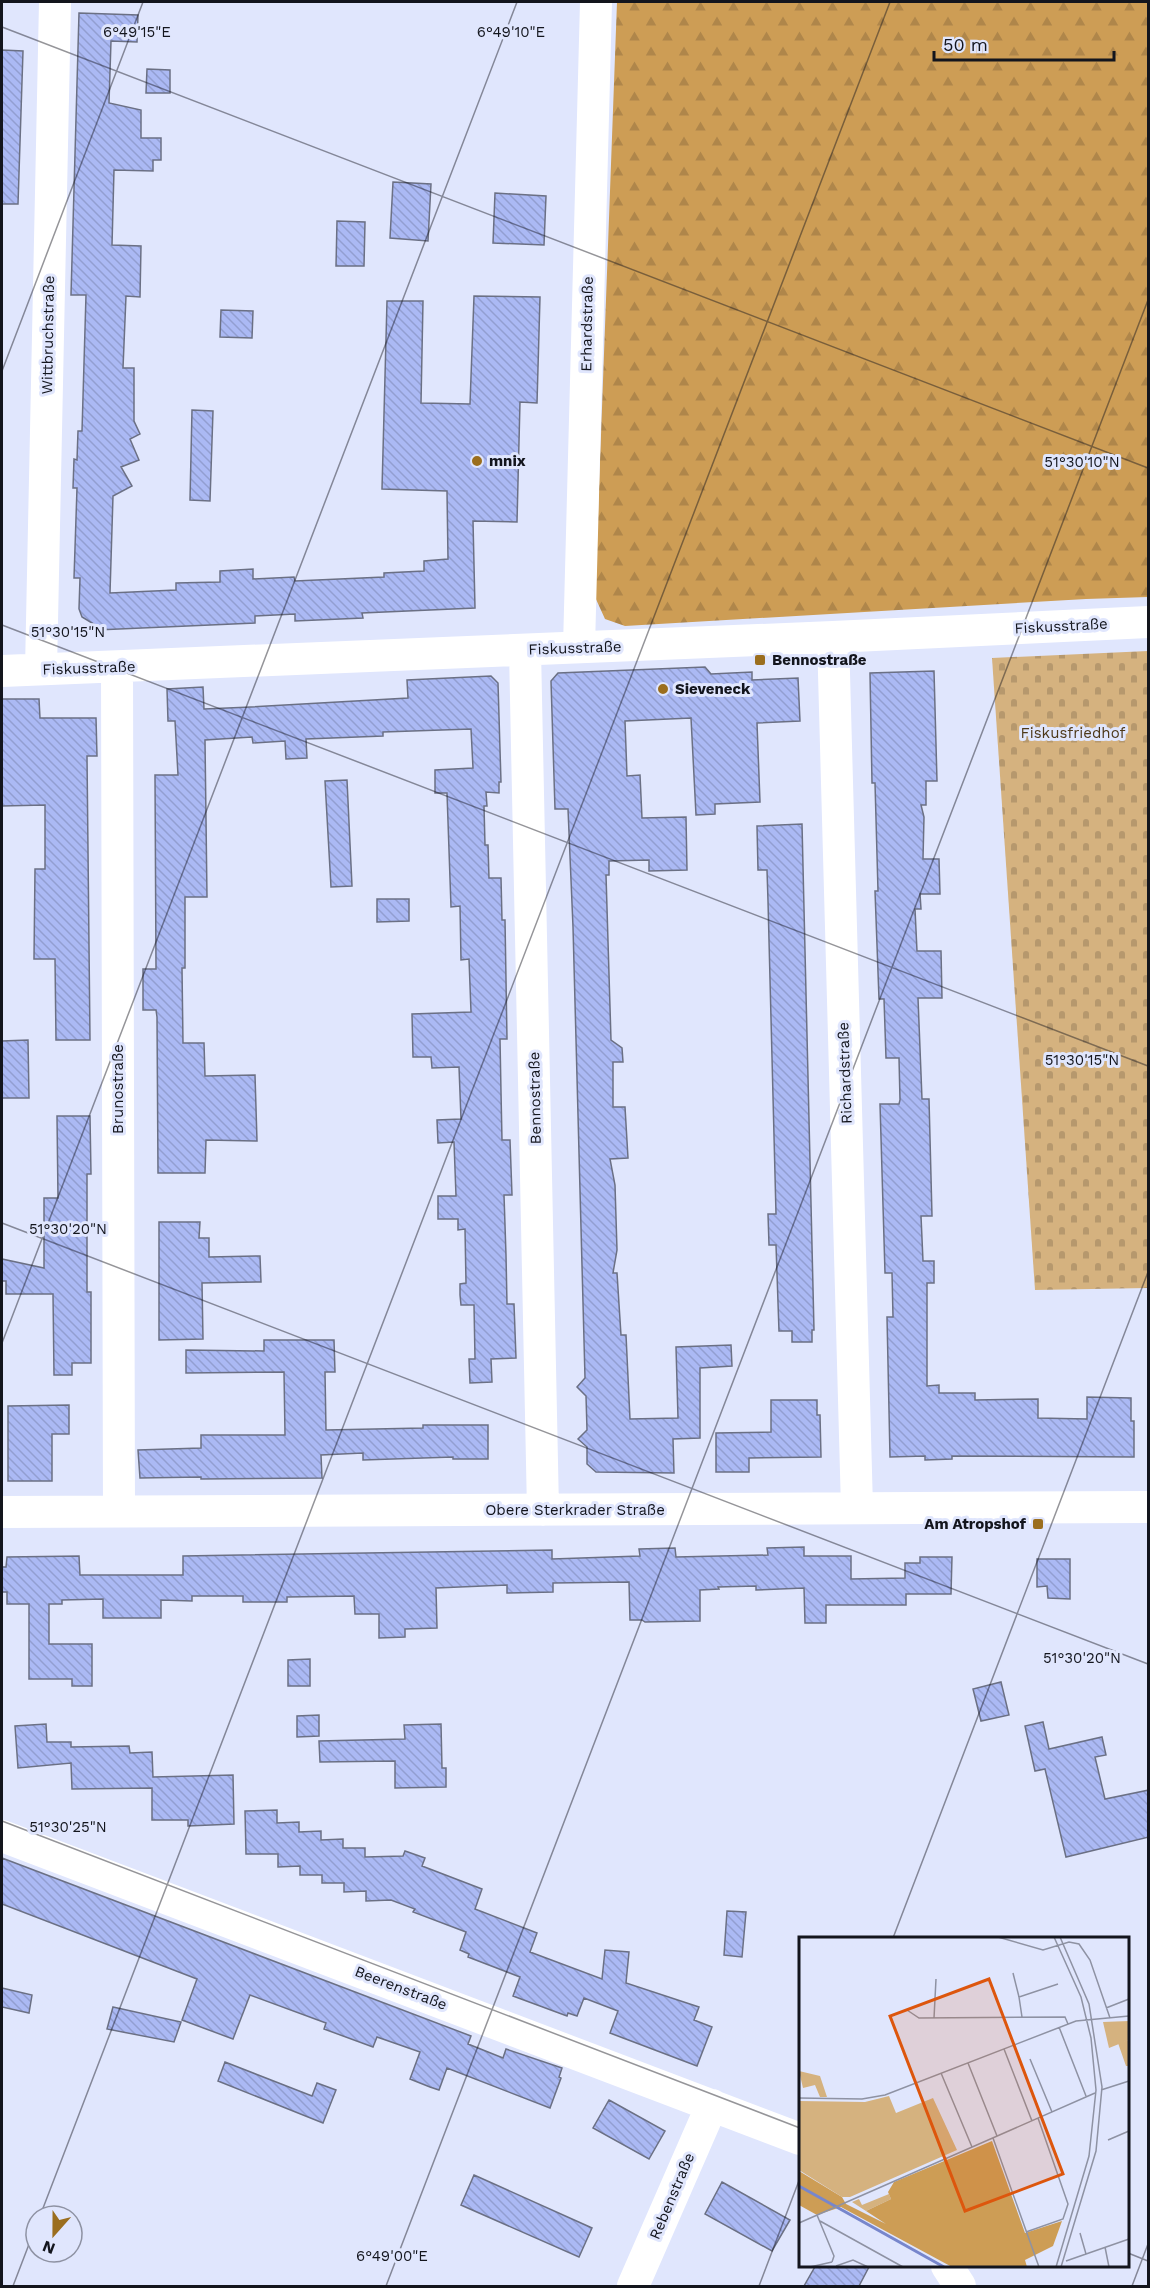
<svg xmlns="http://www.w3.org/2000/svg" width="1150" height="2288" font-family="'Work Sans',sans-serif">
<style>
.forest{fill:url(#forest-firs)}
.cemetery{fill:url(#cemetery-stones)}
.building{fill:url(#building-back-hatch);stroke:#6b7084;stroke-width:1.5}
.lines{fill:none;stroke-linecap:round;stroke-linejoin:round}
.minor{stroke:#fff;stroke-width:32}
.ticks{fill:none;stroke:#13151d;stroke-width:1.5;stroke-opacity:0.45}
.poi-dot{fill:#9b6e1e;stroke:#e0e6fd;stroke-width:2}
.labels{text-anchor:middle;stroke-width:6;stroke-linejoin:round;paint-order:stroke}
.street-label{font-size:15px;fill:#13151d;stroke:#e0e6fd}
.poi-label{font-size:15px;font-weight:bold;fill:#13151d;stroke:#e0e6fd;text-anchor:start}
.park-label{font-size:15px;fill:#4d3819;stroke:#e0e6fd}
.inset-river{fill:none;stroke:#7786cc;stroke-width:3}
.inset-road{fill:none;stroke:#8e92a3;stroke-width:1.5}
.view{fill:#dd560d;fill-opacity:0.15;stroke:#dd560d;stroke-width:3}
.inset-edge{fill:none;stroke:#13151d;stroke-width:3}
.ticks-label{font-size:15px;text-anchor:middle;fill:#13151d;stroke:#e0e6fd;stroke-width:6;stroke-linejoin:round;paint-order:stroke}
</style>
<defs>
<pattern id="forest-firs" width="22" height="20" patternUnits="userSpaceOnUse" patternTransform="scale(1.5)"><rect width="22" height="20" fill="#cd9d55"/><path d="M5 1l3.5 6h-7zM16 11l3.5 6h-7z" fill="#af864a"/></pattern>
<pattern id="cemetery-stones" width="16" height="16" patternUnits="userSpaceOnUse" patternTransform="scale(1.5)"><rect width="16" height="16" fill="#d5b27f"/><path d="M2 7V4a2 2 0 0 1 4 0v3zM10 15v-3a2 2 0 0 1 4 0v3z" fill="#b6986d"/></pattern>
<pattern id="building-back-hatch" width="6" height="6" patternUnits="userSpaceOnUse" patternTransform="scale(1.5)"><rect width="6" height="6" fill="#abb9f4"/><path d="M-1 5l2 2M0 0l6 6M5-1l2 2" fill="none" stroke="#929ed1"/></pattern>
</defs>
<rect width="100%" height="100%" fill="#e0e6fd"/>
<path class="forest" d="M617,2H1148V597L1086,599L625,626L605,619L595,597Z"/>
<path class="cemetery" d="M1148,651V1288L1035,1290L992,658Z"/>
<path class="building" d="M79,13L138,15L137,42L111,41L109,103L141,110V138H161V160H153V171L114,170L112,245L141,246L140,297L126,296L123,368H134V421L140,434L130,439L139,460L121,467L132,486L113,496L110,593L176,590V583L220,582V571L253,569V579L294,577L295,581L384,577V573L424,571V561L448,559L447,491L382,489L387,301H423L421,403L470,404L474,296L540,297L537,403L520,402L517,522L473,521L475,608L362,613L363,618L295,621V614L255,616V623L97,630V626L82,617L79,609L80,578H74L77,488H73L74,459L77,460L78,431H82L86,295H71Z
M2,50L23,51L18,204H2Z
M147,69L170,70V93H146Z
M393,182L431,184L428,241L390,238Z
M495,193L546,196L544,245L493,243Z
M337,221L365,222L364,266H336Z
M221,310L253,311L252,338L220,337Z
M192,410L213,411L210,501L190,500Z
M705,667L711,674L752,672V680L798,678L800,721L757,723L760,802L715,804V814L696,815L691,718L625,721L627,776L640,775L642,818L686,817L687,870L649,871V860L609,861V875H606L611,1040L622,1048L623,1062H613V1107H625L628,1158L610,1159L615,1185L617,1250L613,1273H617L621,1335H626L630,1419L678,1418L676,1347L731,1345L732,1366L700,1368V1438L673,1439L674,1473L596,1472L587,1464V1447L578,1439L587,1430L586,1396L577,1387L585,1378L573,927L568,809H555L551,681L558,673Z
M934,671L937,781H926V805H921L924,817L923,859H939L940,894H920L921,909H915L917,951H941L942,998H918L922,1099H929L932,1216H921L923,1261H934V1283H927V1386L939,1385V1393H975V1400L1038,1399V1418L1087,1419V1397L1131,1398V1421H1134V1457L952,1456V1459L925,1460V1456L890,1457L887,1317H893L892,1273H885L880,1104H899L900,1100L899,1058H886L884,999H879L875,891H878L875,783H872L870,673Z
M491,676L498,683L501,782H499V793L486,792L487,806H484L485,845H488L489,878H501L502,920H505L507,1039H500L501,1092L502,1140H510L512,1195H504L506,1255L507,1304H514L516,1358L491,1359L492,1382L470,1383L469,1359H475L474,1305H461L460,1295V1284L466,1283L465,1229L458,1230V1219H438V1196H456L454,1142L438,1143L437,1120L461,1119L459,1067L432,1068L431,1057H413L412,1014L471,1012L469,959L461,960L460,906L451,907L447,793H435V770L473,768L471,729L383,732V736L306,739L307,758L286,759L285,741L253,743L252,737L205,740L207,897H185V968H182L183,1043H204L205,1076L255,1075L257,1141L206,1140L205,1173H158L157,1017L156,1010H143V969H156L155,775H178L175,721H168L167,689L203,687L204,709L251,707L408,698L407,680Z
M2,699H39L40,718H96L97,756H87L90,1040H56L55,959H34L35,869H45V805L2,806Z
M347,780L352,886L331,887L325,781Z
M802,824L814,1330H812V1342H792V1331H779L776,1245H769L768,1214H776L768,901L767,870H758L757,826Z
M377,899H409V921L377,922Z
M28,1040L29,1098H2V1041Z
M57,1116H90L91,1174H87V1292H91V1363H72V1375H54L53,1294H6V1281H2V1259L44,1268V1198H58Z
M159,1222H200L199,1238H209V1257L260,1256L261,1282L202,1283L203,1339L159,1340Z
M264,1340H334L335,1372H325L326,1430L423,1428V1425H488V1459H453V1457L363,1460V1453L321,1455L322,1478L201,1479V1477L140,1478L138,1450L201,1448V1435H285L284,1372L186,1373V1350L264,1351Z
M771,1400H817V1415H820L821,1457L749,1458V1472H716V1433L771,1432Z
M69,1405V1434H52V1481H8V1406Z
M804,1547V1556H851V1579L905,1578V1563H920V1557H952L951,1594H906V1605H826V1623H805L804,1588L756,1590V1586L718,1587L719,1589L700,1590V1621L645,1622L642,1620H630L629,1582L553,1583V1592L507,1593V1585L436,1588L437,1628L405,1629V1637L379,1638V1614H355L354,1596L287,1597V1602H243V1596H192V1601L161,1600V1618H103V1599L62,1600V1604H49V1644H92V1686H72V1679H29V1604H7V1592H2V1567H6L7,1557L79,1556L80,1575H183V1556L552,1550V1559L640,1556L639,1549L675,1548L676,1557L768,1555L767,1548Z
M1037,1559H1070V1599L1048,1598L1047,1586L1037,1587Z
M310,1659V1686H288V1660Z
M1001,1682L1009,1715L981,1721L973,1689Z
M319,1715V1736L297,1737V1716Z
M1043,1722L1049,1749L1102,1737L1106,1755L1095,1757L1105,1799L1149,1790V1837L1066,1857L1045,1769L1035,1771L1025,1726Z
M46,1724L47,1742H71V1747L129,1746L130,1753L152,1752L153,1777L233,1775L234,1824L188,1826V1820H152V1788L72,1789L71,1763L18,1768L15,1726Z
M441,1724L442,1768H446V1787L395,1788V1761L320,1762L319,1741L405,1739L404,1725Z
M277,1810V1823L299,1822V1832L321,1831V1840L343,1839V1848H365V1857L403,1856L405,1851L425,1858L422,1866L482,1889L475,1909L537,1933L530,1952L602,1979L605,1950L629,1952L626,1983L699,2007L694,2020L712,2027L697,2066L610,2033L618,2011L584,1998L577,2016L568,2013L567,2016L513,1996L520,1977L468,1957L469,1954L460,1950L466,1932L413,1912L415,1909L391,1900L366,1901V1891L344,1892V1883H322V1875H300V1866L278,1867V1854H246L245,1811Z
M2,1858L471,2036L468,2044L503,2058L506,2049L562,2068L559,2077L561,2078L550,2108L447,2068L439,2090L430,2087L410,2079L420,2052L377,2037L373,2047L324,2029L326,2023L250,1995L233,2039L182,2020L197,1979L2,1904Z
M727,1911L746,1912L742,1957L724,1955Z
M2,1988L32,1995L29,2013L2,2007Z
M113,2007L181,2022L174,2042L107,2029Z
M225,2062L312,2096L317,2083L336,2090L323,2123L218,2081Z
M609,2100L665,2131L649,2159L593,2128Z
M474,2175L592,2228L579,2257L461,2205Z
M722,2182L790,2220L772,2251L705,2214Z
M816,2265H870L859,2286H804Z"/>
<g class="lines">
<path class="minor" d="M833,637L857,1508
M579,647L596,2
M525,650L543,1510
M117,667L119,1511
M41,669L55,2
M2,671L833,637L1148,622
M2,1512L1148,1507
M2,1836L800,2139
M947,2266L960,2286
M633,2286L712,2105"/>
</g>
<path class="ticks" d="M2,27L1148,468M2,371L143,2M2,625L1148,1066M2,1223L1148,1664M2,1343L517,2M2,1821L800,2128M893,1938L1148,1272M40,2216L890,2M1128,2253L1148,2261M13,2286L36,2226M386,2286L1148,300M759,2286L800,2178M1132,2286L1148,2244"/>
<g class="poi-dot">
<circle cx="477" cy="461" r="6"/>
<rect x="754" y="654" width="12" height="12" rx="3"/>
<circle cx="663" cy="689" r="6"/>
<rect x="1032" y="1518" width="12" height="12" rx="3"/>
</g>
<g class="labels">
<g class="street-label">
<text transform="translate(587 324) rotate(-89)" y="5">Erhardstraße</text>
<text transform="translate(48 335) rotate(-89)" y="5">Wittbruchstraße</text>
<text transform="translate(1061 626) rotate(-3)" y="5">Fiskusstraße</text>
<text transform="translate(575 648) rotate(-2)" y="5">Fiskusstraße</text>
<text transform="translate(89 668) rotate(-2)" y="5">Fiskusstraße</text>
<text transform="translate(845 1073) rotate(-92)" y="5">Richardstraße</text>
<text transform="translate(118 1089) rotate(-90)" y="5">Brunostraße</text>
<text transform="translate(535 1098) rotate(-91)" y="5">Bennostraße</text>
<text x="575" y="1515">Obere Sterkrader Straße</text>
<text transform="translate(401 1988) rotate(21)" y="5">Beerenstraße</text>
<text transform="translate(672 2196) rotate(-67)" y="5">Rebenstraße</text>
</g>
<g class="poi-label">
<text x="489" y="466">mnix</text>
<text x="772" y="665">Bennostraße</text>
<text x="675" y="694">Sieveneck</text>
<text x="1026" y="1529" text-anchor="end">Am Atropshof</text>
</g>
<g class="park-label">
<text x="1073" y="738">Fiskusfriedhof</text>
</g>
</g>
<g transform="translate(799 1937)">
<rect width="330" height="330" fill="#e0e6fd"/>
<path d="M0,134L21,139L28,160H21L16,148L4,151ZM90,257L92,262L67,274L53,265L60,262L63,268Z" fill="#d5b27f"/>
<path d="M193,204L226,296L263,284L254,309L226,323L228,330H153L42,270L18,278L0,268V234L43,260L47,267L87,287L67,274L92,262L89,255L95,245Z" fill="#cd9d55"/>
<path d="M330,103V129H327L319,106ZM90,159L97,176L134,161L158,213L51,260H43L0,233V164L66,165Z" fill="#d5b27f"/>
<path d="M330,84V103L310,111L304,85Z" fill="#d5b27f"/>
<path class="inset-river" d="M0,249L145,330"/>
<path class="inset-road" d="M199,0L244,13L270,5L280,7L291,23L311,81M255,0L282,60L292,101L297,153L290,219L257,330M261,0L290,67L303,150L297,214L262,330M214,36L220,60M307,71L330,62M108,73L120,81L266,80L269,87M223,80L220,60L259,47M135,81L137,42M260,90L287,159M205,112L233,184M231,122L253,175M169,126L198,199M142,136L173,210M302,153L330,144M0,161L63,162L86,158L277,84L330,79M194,201L240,330M309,203L330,194M18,278L35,319L33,325M21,284L104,330M0,286L296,156M227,295L264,282L269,267L239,181M281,296L287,317M306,310L310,330M267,324L330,302M37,329L54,323L69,330M11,330L33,325"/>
<path class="view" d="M190,42L264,237L166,274L91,79Z"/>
<rect width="330" height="330" class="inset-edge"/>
</g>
<g class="ticks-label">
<text x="511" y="37">6°49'10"E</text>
<text x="137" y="37">6°49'15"E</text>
<text x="1082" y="467">51°30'10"N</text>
<text x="68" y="637">51°30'15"N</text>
<text x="1082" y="1065">51°30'15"N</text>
<text x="68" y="1234">51°30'20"N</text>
<text x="1082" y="1663">51°30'20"N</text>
<text x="68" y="1832">51°30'25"N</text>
<text x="392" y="2261">6°49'00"E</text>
</g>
<rect width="1150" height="2288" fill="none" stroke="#13151d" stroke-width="6"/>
<g transform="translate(54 2234) rotate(201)"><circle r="28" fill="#e0e6fd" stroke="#8e92a3" stroke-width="1.5"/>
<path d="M0-4.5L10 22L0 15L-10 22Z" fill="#9b6e1e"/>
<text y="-9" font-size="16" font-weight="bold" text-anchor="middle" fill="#13151d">N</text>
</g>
<path d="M934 51v9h180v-9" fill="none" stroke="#13151d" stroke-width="3"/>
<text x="943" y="51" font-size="18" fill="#13151d" stroke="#e0e6fd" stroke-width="4.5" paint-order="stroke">50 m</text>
</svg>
